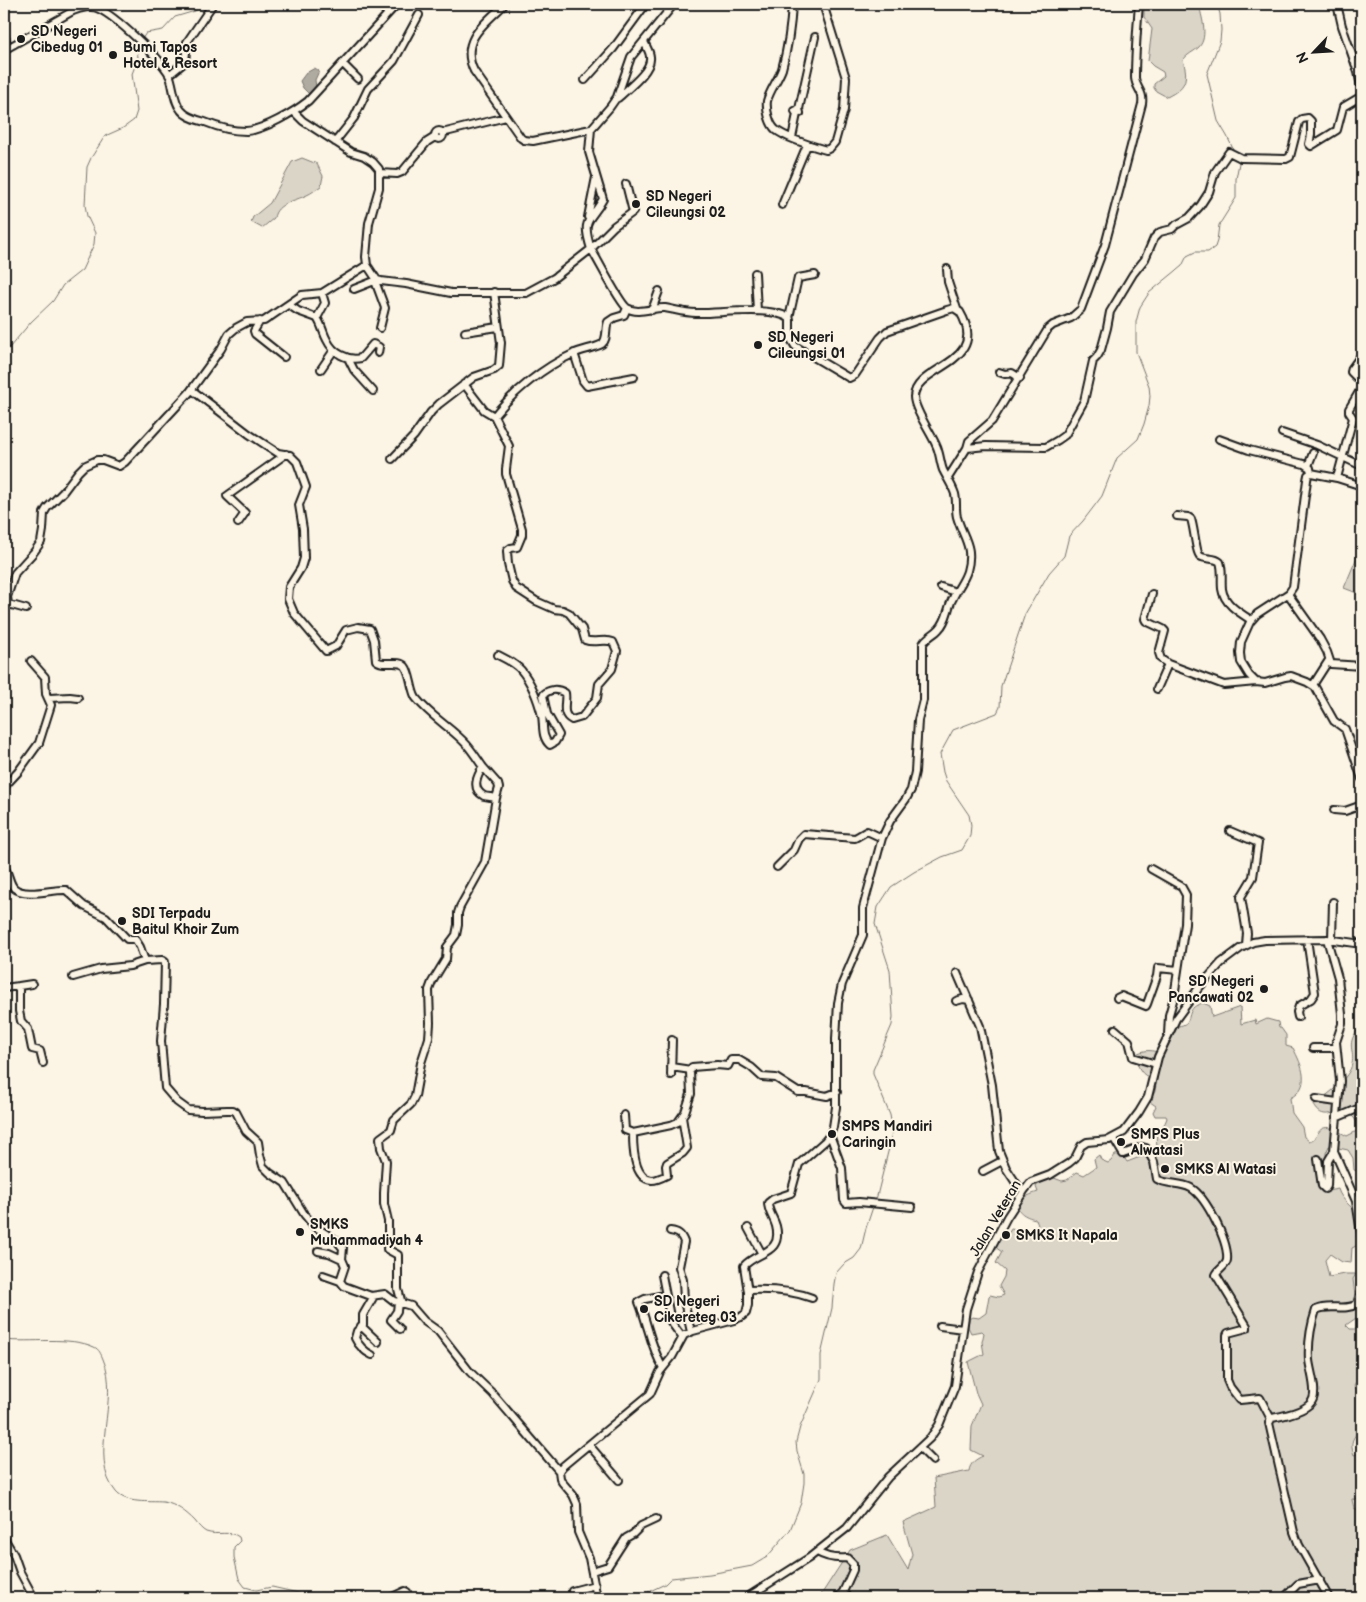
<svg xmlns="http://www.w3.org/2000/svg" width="1366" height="1602" font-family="'Balsamiq Sans',sans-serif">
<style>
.green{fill:#dbd5c8;stroke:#7c7872}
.water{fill:#b0aba1;stroke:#75726c}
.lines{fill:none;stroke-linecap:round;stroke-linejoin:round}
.stream{stroke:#75726c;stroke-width:1}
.minor-casing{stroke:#1c1c1c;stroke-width:10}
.minor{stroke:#fcf5e5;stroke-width:6}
.poi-dot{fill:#1c1c1c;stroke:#fcf5e5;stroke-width:2}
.labels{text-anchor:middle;stroke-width:4;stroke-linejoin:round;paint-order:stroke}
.poi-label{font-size:14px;font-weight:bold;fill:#1c1c1c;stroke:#fcf5e5;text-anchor:start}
.street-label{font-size:14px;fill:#1c1c1c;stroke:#fcf5e5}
</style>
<rect width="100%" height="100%" fill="#fcf5e5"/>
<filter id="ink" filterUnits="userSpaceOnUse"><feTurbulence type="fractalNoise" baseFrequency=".02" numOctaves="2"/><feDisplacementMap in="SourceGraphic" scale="10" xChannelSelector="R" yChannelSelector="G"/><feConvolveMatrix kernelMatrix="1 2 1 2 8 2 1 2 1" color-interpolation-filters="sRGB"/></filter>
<g filter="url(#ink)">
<path class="green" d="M1144,4H1199C1201,16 1209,36 1199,47C1194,52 1187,54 1183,60C1189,80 1185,88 1167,97L1156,91L1154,88V84L1164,76L1163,72L1153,66L1148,61L1152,29L1144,17Z
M302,158L317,164L323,176L321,186C316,189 312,193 307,195C295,201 276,203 274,218L262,228L251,222L253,217L270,203L292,162Z
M1362,545V595L1344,588Z
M1203,1003L1210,1006L1212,1017L1240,1007L1241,1024L1255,1020L1256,1024L1267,1019L1278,1022L1279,1028H1281L1286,1035V1046L1293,1048C1302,1065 1312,1087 1290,1098L1292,1113L1302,1127L1304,1137L1309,1141C1315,1139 1315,1138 1318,1133C1325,1121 1339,1132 1347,1136L1359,1130C1359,1122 1352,1115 1346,1111C1333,1111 1322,1121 1314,1105L1315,1102C1326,1098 1350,1077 1352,1064C1355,1051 1346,1045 1357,1031L1362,1029V1172L1354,1170L1353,1158L1348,1150L1329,1146L1326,1153L1327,1191L1338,1189C1341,1200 1354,1209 1361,1216L1362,1243L1352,1248L1351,1263L1342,1262L1330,1254L1325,1260L1329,1277L1344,1274H1356L1353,1279L1355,1296L1362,1303V1314L1346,1325L1350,1329H1360L1362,1331V1379L1356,1382L1354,1385L1359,1394L1362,1428C1353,1437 1349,1442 1354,1455L1362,1452V1500L1352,1499V1500L1354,1508L1362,1512C1362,1519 1364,1528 1362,1534C1360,1541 1355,1545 1362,1553V1598H819L850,1550L887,1535L908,1570L912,1554L903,1522L936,1507L934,1478L969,1471C970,1463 976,1459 983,1456L971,1450L972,1426L981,1404L976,1393L968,1362L984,1354L982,1342L984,1333L982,1331L971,1333L968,1327L969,1319L972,1317L979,1318L986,1313L989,1296L990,1295L999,1297L1004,1295L999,1286L1004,1277L1005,1271L996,1263L1002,1252L995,1247L996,1242L1007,1236L1011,1229L1033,1234L1038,1224L1036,1219C1029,1218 1013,1212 1020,1202C1023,1197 1032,1194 1038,1192L1036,1187L1039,1182L1054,1178L1062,1181L1067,1180L1077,1172L1084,1175L1096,1167L1094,1159L1099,1155L1101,1160L1108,1163L1111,1161L1115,1155C1121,1154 1124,1157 1127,1162L1140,1157L1136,1146L1138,1144C1144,1147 1150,1153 1157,1148L1156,1134L1165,1123L1167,1118L1166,1116H1155L1153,1112L1156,1106L1150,1102L1155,1091L1157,1078C1155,1078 1151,1078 1149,1077C1140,1075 1134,1060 1138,1053C1148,1049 1154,1050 1163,1055L1178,1026C1193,1024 1186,1015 1194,1007C1195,1006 1202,1003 1203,1003Z"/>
<path class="water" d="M315,68L319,71L315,80L316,87L309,94L303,88L300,81L306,73Z"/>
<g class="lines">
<path class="stream" d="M1217,4L1220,14L1221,30L1220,41L1207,74L1218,121L1227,136L1234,151
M142,39L146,33L163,30L175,17L195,11L204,4
M4,354L31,322L53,301L63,285L82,270L94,244L95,233L87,216L85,205L87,167L91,158L105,136L123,128L134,120L137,111L132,74L138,58L137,46L138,44
M876,1200L891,1140L892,1127L890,1115L873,1074V1070L892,1025L893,1017L890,970L875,924L878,907L891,887L914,872L942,857L962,850L970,836L971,825L969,815L946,781L943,772L940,754L953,730L997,713L1000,707L1001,686L1025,614L1049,573L1064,556L1069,536L1083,521L1102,496L1117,458L1138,439L1144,424L1149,406L1150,396L1149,386L1136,352V322L1140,307L1149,293L1182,266L1187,256L1195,252H1208L1215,247L1217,241L1219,225L1236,198V179L1239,163L1237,159
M4,1340C29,1343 71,1336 94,1347C99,1349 101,1354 103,1359C121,1398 87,1458 116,1492C126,1504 149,1501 163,1502C176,1504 186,1512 195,1521C198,1525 202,1530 206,1532C217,1536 230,1530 239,1537L240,1541L234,1547V1557L239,1579L245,1587L256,1590L272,1587L320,1598
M645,1598L648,1592L665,1584L671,1578L710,1574L752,1566L767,1557L790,1530L801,1503L804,1483V1474L797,1451L796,1442L800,1427L821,1379V1355L832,1308L834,1284L836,1273L844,1264L854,1258L861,1249L866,1228L873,1207"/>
<defs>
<path id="minor" d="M378,4L388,13
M505,4C485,23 459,40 474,71L521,138L524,140L533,141L591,129L589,152L603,199C590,223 581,217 591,249L614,226L633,212L626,184
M792,4C791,26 788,47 782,69C778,80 770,90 767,101C766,109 769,124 776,130C788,139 812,146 826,150L830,148L835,142L844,110L846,78L823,4
M4,34L8,47
M4,50L73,11C80,8 92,5 99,9C115,16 161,59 169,74C174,85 173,101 181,110C186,117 197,120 205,122C217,127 233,131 246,131C264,130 294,112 308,101L397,4
M343,64L358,79
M169,75L185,62L187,42L213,4
M585,80L613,49L646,4
M618,98C627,89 652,71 650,57C650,52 646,46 644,42
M799,109L815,37
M294,112L303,121L351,152L364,156L373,162L379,169V188L369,223L366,257L367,265L377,280L381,281L406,284L451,293H526L554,278L591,249C598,260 619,302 627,308C638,315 653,307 665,308C676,310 685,313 696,313C718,314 773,305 790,319V338L795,346L849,378L855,375L880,338L887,331L947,310L954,308L960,312C991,365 915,365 914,397C914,409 931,433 936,445C940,453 940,462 943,470C947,478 952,485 955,494C957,502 955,509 957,517C963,538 974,546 967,571C964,581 957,589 953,598C947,608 948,620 939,629C934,635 926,637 923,644V700L918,720L915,772L911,790L906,799L890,821L882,838L863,908V935L842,984L838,1003L836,1039V1107L833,1127L830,1135L825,1141L799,1164L791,1193L773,1199L768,1203C768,1212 774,1218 776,1226C783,1254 757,1251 744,1266L748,1292V1305L746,1313L741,1317L734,1320L693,1331L684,1335L672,1357L660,1372L650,1394L563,1466L559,1471L560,1478L562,1482L573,1495L577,1504L578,1532L589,1558L597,1598
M591,129L610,107L617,97L631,57L674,4
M435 135a4 4 0 1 1 8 0a4 4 0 1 1-8 0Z
M442,133L506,117
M792,138L797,114L795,111L799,109L800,113L797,114
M335,142L354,118L368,89L394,61L419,15
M380,173L397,174L402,172L427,142L435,137
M782,205L807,145
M588,217L596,177
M947,269L948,282L957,309
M755,273L757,311
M375,281L385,308L380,328
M354,289L377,280
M322,293L325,303L317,318C322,325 323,333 327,340C333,353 347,361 361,358L373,344L379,347L378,353
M289,305L298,311L317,318
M652,310L659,291
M789,318L798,278L815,275
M260,321L254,331L255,334L284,357
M465,332L498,327
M574,353L583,381L587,386L634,377
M1362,354L1352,368L1351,372L1362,383
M348,358L354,370L373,391
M321,369L334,350
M999,372L1005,374L1012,373L1020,378
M464,384L484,410L494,416
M192,390L249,434L278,453L290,455L297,462L306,487L299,505L303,529L304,558L301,568L289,587L288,599L294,613L326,651L336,646L346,630L358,627L370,629L374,640L376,660C383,667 398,659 405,666C411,673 411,691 416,698C431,717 452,728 467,745C473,752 478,760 483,767C477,776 471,789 484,796C488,797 491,797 496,798L485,862L460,907L458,913V925L456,935L447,947L446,959L432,982L429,990L430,1023L429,1038L421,1063L415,1096L411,1104L394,1120L391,1130L380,1138L381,1148L386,1161L384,1193V1204L388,1221V1241L387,1249L398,1255V1289L402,1304
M1282,433L1317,445L1362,466
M1219,439L1249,450L1304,464L1310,468L1311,473
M967,448L986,446L1046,447L1058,440L1065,435L1084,401L1093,361L1097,357L1101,350L1107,328L1110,312L1133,274L1145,259L1154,238L1160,232L1172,229L1176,225L1189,218L1200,206L1209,192L1215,172L1229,152L1241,158L1286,159L1290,157L1299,122L1302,119L1308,118L1311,121V135L1309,144L1311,146L1337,130L1343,107L1360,97L1362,91L1358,72L1342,26L1337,4
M392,459L414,436L431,412L439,404L474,377L494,370L499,366L501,343L494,292
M1308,466L1313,453
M1311,473L1308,475L1307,480L1293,587L1289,593L1257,614L1250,622L1241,642L1240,653L1241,662L1249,675L1256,682L1265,683L1285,677L1291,676L1307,682L1315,687L1334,721L1345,729L1362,779
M1311,473L1337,478L1362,486
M948,478L967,448L969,441L992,421L1048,329L1053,325L1071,318L1081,309L1105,245L1142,104C1144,91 1136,89 1135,78C1135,53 1137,29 1139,4
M1337,478L1353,418L1349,412V409L1362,387
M1177,516L1188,517L1191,519C1194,527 1196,553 1200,556C1206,560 1214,557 1220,562C1223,570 1221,580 1222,589C1224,604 1240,613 1251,620
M238,523L245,513L227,496L286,454
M941,587L956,592
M1152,594L1145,619L1146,621L1163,629L1165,631L1159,653L1161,659L1168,664L1224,685L1256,682
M1288,594L1320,639L1327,652L1331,664L1362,666
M26,609L8,604L7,597L15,573L34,552L41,542L43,530L44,513L47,508L63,492L78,472L84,466L97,460H103L119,466L125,462L189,393L221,349L229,334L236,328L247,322L264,321L302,295L322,293L367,265
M498,655C506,659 515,663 521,670C531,682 538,700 542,716C544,726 541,737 550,745L555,742L559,735L547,714L543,695C549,689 557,688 565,693C567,703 560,714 572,720L582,717L597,698L599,684L612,669L617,651L613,642C604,638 595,644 585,640L582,629L569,613L563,610L554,609L536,601L516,588L512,581L508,564L507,551L511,548L517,547L522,535V529L506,474V469L509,446L494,416C513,392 544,367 573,354C581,350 595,348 602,344C608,339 605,329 608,322L614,318L624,315L627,308
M1313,685L1329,660
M1157,689L1168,664
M49,698L70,697L78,698
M483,767L498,784L499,788L496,798
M4,787L18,772L39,743L51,705L46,694L45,677L31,661
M1334,810L1345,811L1362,805
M1230,831L1258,843L1253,877L1241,897L1247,933L1246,945
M4,867C9,873 9,883 14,888C26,898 52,889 66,890L84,906L106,917L127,939H135L140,947L145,961L130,966L101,969L73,977
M777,867L794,850L799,839L804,834L855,838L867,831L882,838
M1151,869L1181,886L1186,895L1185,924L1174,997L1169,1015L1168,1035
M1327,939L1338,978L1342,1014V1024L1336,1042L1340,1081L1334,1151L1356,1201L1362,1239
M1332,939L1333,902
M145,961L162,960L165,962L164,1004L161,1041L165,1088L177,1102L188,1110L202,1111L227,1110H233L236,1112L246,1131L258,1142L260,1155L263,1166L270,1173L285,1183L304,1214L314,1226L337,1241L343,1248L342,1259L345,1266L340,1281L344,1286L371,1296L385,1294L394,1301L411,1306L424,1321L438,1331L470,1372L493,1394L559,1471
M957,973L980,1026L992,1085L999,1151L1006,1168L1018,1186L1024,1191
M19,986L32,984
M4,988L19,986V1011L21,1021L28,1029L32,1049L40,1051L43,1063
M1117,998L1121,996L1146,1006L1147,1004L1157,976L1158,968L1178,970
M956,1001L963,999L969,1000
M1298,1017L1297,1012L1299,1006L1311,999L1315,993L1307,939
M1115,1029L1129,1041L1133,1057L1156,1064
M1313,1048H1336
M671,1067L691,1070
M671,1075L672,1040
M1316,1099L1337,1102
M624,1115L625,1130L633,1133L638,1132L671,1125L678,1122L685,1112L691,1094L690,1072L692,1067L717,1065L728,1066L731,1060H739L751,1067L762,1077L776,1078L798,1092H806L827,1096L837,1092
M1336,1118L1362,1107
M633,1133C633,1146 633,1179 652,1180C657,1180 663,1177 667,1175L666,1166L667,1163L683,1153L687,1148L682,1117
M830,1135L842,1168L844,1200L846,1203L859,1202L912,1207
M1114,1139L1123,1154L1142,1147L1146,1148L1154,1162L1157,1179C1167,1185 1180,1182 1191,1188C1206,1197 1229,1242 1227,1260C1226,1267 1218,1269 1216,1275L1247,1326V1328L1228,1333L1227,1335V1380L1230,1387L1240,1400L1260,1398L1271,1419
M1318,1159L1322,1186L1325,1189L1327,1186L1328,1161L1334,1151
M983,1171L1002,1161
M748,1228L762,1254
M670,1231C678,1232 681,1234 684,1242L679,1267L683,1280L684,1301L691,1332
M318,1251L329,1253L342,1259
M323,1275L340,1281
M662,1275L671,1322L682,1337
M748,1290C770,1289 791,1290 812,1298
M398,1303L397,1311L391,1320L400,1329
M361,1326L378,1342
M940,1326L963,1329
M372,1355C365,1352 358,1345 355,1338L357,1331L363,1325V1315L374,1296
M663,1368C651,1348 648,1324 639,1302L645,1299L665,1295
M589,1445L619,1480
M920,1448L933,1461
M4,1538L14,1555L20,1572L34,1598
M817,1552C827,1558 836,1559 847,1558L853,1564V1570L843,1592L837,1598
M592,1571L608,1566L626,1538L633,1534L641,1526L656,1519
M572,1591L595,1585
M843,1592L848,1598
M1286,1596L1298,1584L1320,1580
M390,1598L405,1591L407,1592V1598
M746,1598L809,1558L847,1528L888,1477L930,1438L939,1425L955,1386L966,1309L978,1272L1007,1217L1024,1191L1031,1182L1050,1175L1069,1163L1075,1158L1081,1146L1087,1142L1109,1140L1124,1132L1139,1112L1148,1097L1158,1057L1176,1019L1198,989L1221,963L1241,948L1253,942L1265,940L1327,939L1362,944
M1329,1598L1299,1545L1294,1532L1269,1423L1272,1418C1283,1416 1309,1411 1313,1399C1317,1390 1310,1370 1309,1360C1308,1344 1311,1325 1316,1310C1330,1303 1344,1312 1357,1304L1362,1288"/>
</defs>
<use href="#minor" class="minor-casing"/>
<use href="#minor" class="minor"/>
</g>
</g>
<g class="poi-dot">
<circle cx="21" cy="39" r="5"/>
<circle cx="113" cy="55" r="5"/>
<circle cx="636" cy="204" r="5"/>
<circle cx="758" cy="345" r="5"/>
<circle cx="122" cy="921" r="5"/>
<circle cx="1264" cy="989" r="5"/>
<circle cx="832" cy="1134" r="5"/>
<circle cx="1121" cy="1142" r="5"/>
<circle cx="1165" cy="1169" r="5"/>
<circle cx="300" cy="1232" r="5"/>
<circle cx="1006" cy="1235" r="5"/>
<circle cx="644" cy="1309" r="5"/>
</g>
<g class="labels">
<g class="poi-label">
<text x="31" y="36">SD Negeri<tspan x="31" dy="16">Cibedug 01</tspan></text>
<text x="123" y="52">Bumi Tapos<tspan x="123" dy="16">Hotel &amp; Resort</tspan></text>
<text x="646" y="201">SD Negeri<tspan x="646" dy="16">Cileungsi 02</tspan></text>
<text x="768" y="342">SD Negeri<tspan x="768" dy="16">Cileungsi 01</tspan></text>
<text x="132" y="918">SDI Terpadu<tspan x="132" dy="16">Baitul Khoir Zum</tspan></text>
<text x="1254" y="986" text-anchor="end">SD Negeri<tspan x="1254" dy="16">Pancawati 02</tspan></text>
<text x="842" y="1131">SMPS Mandiri<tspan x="842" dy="16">Caringin</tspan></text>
<text x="1131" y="1139">SMPS Plus<tspan x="1131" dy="16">Alwatasi</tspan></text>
<text x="1175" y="1174">SMKS Al Watasi</text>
<text x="310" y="1229">SMKS<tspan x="310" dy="16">Muhammadiyah 4</tspan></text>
<text x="1016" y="1240">SMKS It Napala</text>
<text x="654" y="1306">SD Negeri<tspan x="654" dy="16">Cikereteg 03</tspan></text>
</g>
<g class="street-label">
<text transform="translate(995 1218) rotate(-59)" y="5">Jalan Veteran</text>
</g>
</g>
<rect width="1366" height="1602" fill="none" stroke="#fcf5e5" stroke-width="20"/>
<rect x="10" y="10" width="1346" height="1582" fill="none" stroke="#1c1c1c" stroke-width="2" filter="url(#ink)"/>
<g transform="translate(1314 52) rotate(245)" stroke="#fcf5e5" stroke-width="4" paint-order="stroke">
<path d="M0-4L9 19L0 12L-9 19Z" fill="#1c1c1c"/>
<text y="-8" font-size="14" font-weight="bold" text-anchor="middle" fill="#1c1c1c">N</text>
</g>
</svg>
